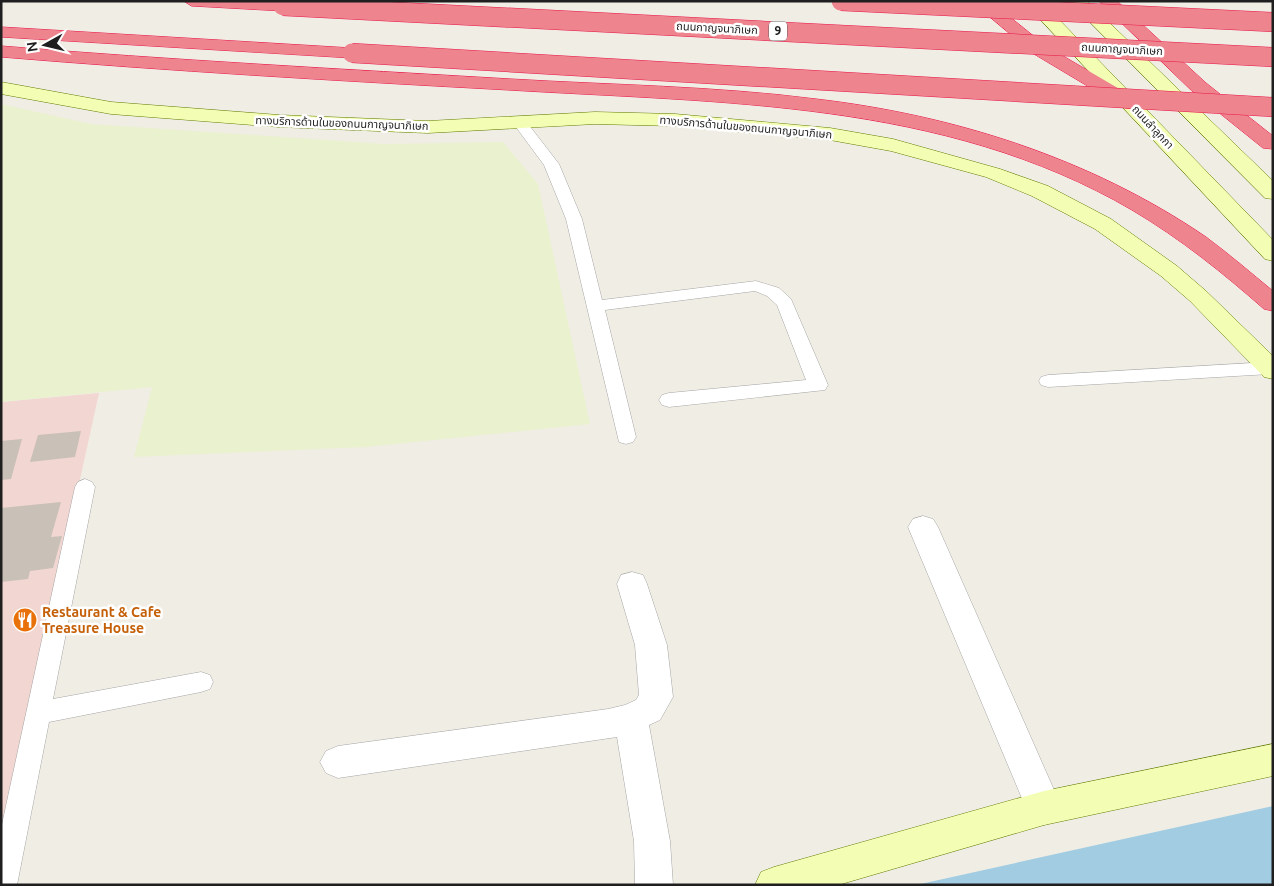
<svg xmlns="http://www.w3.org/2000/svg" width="1274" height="886" font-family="Ubuntu,'Noto Sans Thai',sans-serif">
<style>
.commercial{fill:#f2d6d2}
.farmland{fill:#eaf1ce}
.water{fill:#a1cce1}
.building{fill:#c9c0b7}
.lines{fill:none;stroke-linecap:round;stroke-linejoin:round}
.lane-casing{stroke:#a6a6a6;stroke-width:1}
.street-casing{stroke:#a6a6a6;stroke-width:1}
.secondary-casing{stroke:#627b00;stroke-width:1}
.highway-casing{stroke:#e91649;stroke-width:1}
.lane{fill:#fff;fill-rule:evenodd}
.street{fill:#fff;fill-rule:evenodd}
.secondary{fill:#f3feb4;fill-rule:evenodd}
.highway{fill:#ee858e;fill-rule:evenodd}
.highway-bridge-casing{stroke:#e91649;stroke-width:20;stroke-linecap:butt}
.highway-bridge{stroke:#ee858e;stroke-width:19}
.labels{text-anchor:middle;stroke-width:5;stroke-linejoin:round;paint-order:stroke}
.far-street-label{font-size:11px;fill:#1f1f1f;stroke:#fff}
.shield{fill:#fff;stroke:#626262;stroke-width:1}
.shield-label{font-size:12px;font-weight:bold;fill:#1f1f1f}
.food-label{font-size:14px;font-weight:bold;fill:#c56008;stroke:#fff;text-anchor:start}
</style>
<rect width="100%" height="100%" fill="#f0ede4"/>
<path class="commercial" d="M99,393L1,838V402Z"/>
<path class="farmland" d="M1,104L91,124L385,144L503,142L538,184L590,424L366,447L134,457L152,387L1,402Z"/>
<path class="water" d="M1273,806V885H916Z"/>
<path class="building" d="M81,431L75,457L30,462L38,435Z
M22,439L11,479L1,480V441Z
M61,502L51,537L62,536L53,568L30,571L28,579L1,582V508Z"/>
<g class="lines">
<defs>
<path id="lane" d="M520,119L525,120L559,164L582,219L602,300L756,281L779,288L791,299L828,385L825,390L669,407L662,405L659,400L662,395L669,393L806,380L777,305L767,296L755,291L605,310L636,437L633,442L626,444L619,442L566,219L544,165L513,123Z
M1270,362L1273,363V373L1270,374L1048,387L1041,385L1039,381L1041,377L1048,375Z
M85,479L92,482L95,487L53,699L201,672L210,675L213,682L210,689L201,692L49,722L17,885H1V829L75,487L78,482Z"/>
<path id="street" d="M923,516L933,519L938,527L1062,808L1057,820L1044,825L1031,820L1026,808L908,527L913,519Z
M632,572L643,575L647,584L667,645L673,697L660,720L649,725L670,841L673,885H635L634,841L617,737L338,778L326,773L320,762L326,751L338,746L608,709L625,705L636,700L639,695L635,645L617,584L621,575Z"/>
<path id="secondary" d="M1023,1H1041L1273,240V261L1265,259Z
M1069,1H1087L1273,181V199L1265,198Z
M1,82L111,102L279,115L428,121L595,112L675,114L830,128L893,139L1000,169L1048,186L1111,219L1177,266L1206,291L1273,356V379L1264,377L1190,301L1161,276L1095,229L1032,196L986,177L891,151L830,140L675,126L595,124L428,133L279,127L111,114L1,94Z
M1273,744V776L1044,825L838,885H755L761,872L774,867L1044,791Z"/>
<path id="highway" d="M184,1H285L292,6L289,10L283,11L192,6Z
M971,1H990L1046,46L1140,101L1143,105L1140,109H1126L1034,54Z
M1099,1H1117L1206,83L1273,136V149L1263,148L1192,91Z
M1,27L352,48L358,49L361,53L358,57L352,58L1,37Z
M1,46C171,60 341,69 511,79C612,85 715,86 816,99C953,115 1090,158 1206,237C1229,254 1251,273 1273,291V311L1264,309C1223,273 1181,239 1132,210C944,100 721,103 509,90C340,81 170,71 1,57Z"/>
</defs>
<use href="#lane" class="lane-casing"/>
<use href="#street" class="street-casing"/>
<use href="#secondary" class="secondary-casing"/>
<use href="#highway" class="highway-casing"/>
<use href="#lane" class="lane"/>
<use href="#street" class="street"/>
<use href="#secondary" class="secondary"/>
<use href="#highway" class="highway"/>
<defs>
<path id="highway-bridge" d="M841,1L1273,22
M283,6L1273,57
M352,53L1273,107"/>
</defs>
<use href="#highway-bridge" class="highway-bridge-casing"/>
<use href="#highway-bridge" class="highway-bridge"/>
</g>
<defs>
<symbol id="restaurant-disc" viewBox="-11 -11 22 22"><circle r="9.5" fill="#e8710a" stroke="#fff"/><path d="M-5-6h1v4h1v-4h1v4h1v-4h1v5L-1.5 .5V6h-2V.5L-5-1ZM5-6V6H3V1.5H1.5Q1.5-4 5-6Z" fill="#fff"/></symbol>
</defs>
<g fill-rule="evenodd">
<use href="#restaurant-disc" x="11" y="606" width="28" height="28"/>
</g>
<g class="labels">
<g class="far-street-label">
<text transform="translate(717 28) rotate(3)" y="4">ถนนกาญจนาภิเษก</text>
<text transform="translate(1122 49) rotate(3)" y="4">ถนนกาญจนาภิเษก</text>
<text transform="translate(342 123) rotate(2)" y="4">ทางบริการด้านในของถนนกาญจนาภิเษก</text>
<text transform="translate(746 127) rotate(5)" y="4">ทางบริการด้านในของถนนกาญจนาภิเษก</text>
<text transform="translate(1153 127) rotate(47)" y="4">ถนนลำลูกกา</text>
</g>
<rect class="shield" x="769" y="21.5" width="18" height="19" rx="4"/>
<g class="shield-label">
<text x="778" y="35">9</text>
</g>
<g class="food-label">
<text x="42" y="617">Restaurant &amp; Cafe<tspan x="42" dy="16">Treasure House</tspan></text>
</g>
</g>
<rect width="1274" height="886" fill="none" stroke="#1f1f1f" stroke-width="5"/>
<g transform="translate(45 45) rotate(262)" stroke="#ffffff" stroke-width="4" paint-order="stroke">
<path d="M0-4L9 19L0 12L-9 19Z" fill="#1f1f1f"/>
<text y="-8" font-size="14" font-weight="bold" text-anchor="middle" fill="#1f1f1f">N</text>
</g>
</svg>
